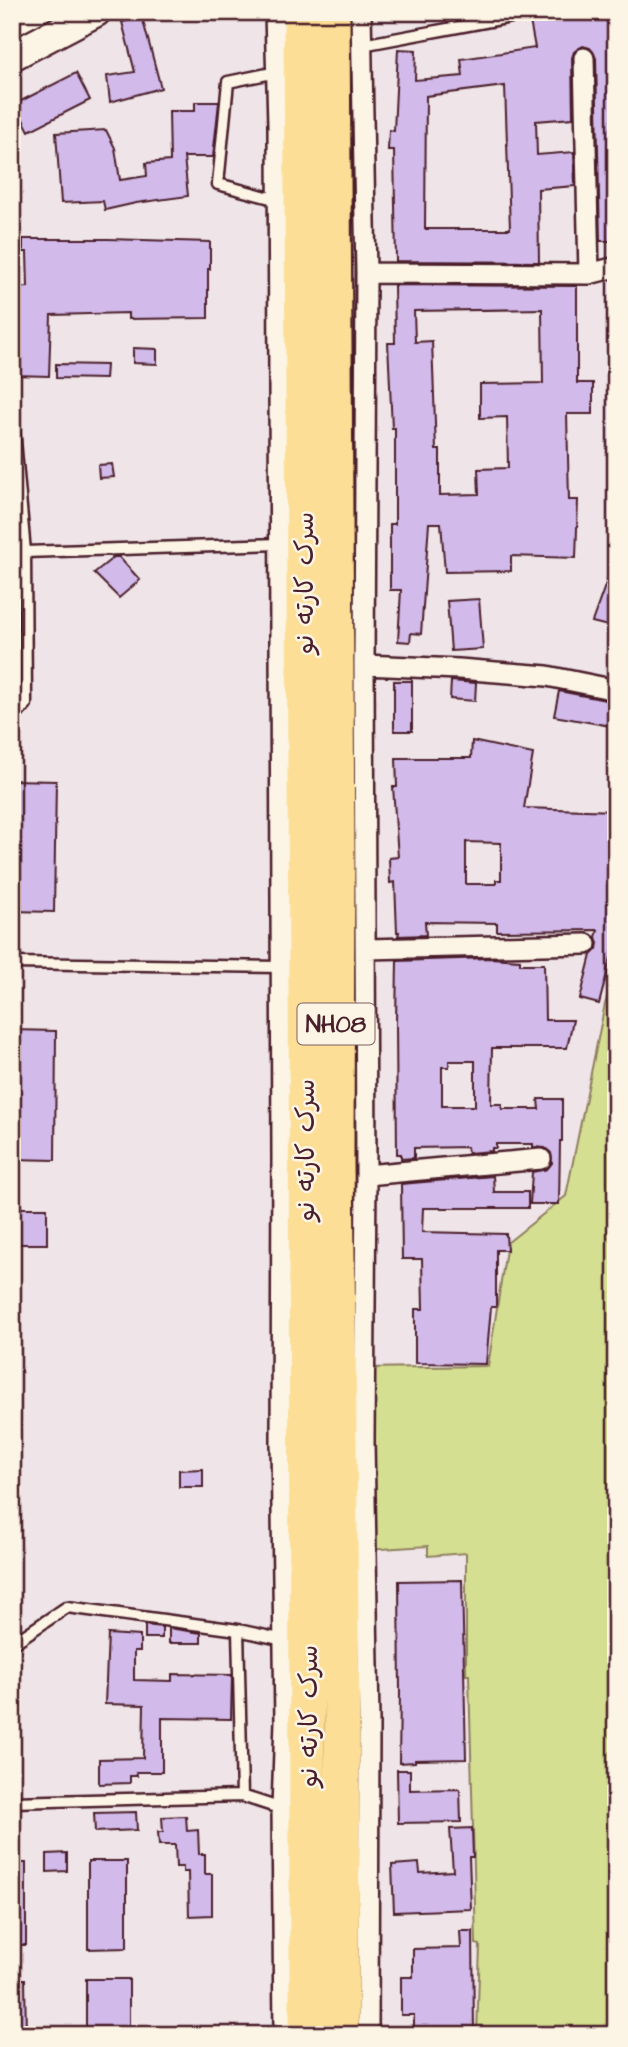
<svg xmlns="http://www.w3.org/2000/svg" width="628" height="2047" font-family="'Architects Daughter','Playpen Sans Arabic',sans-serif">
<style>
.built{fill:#efe4e7}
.green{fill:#d4df92;stroke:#8f7f5e;stroke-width:2}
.building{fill:#d2bbeb;stroke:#4a1f2b;stroke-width:2;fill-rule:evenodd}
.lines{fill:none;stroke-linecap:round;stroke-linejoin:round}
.lane-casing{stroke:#4a1f2b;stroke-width:15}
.street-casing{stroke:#4a1f2b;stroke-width:24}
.secondary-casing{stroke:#4a1f2b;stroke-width:33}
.highway-casing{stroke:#4a1f2b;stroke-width:40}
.lane{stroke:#fcf5e5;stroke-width:10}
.street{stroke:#fcf5e5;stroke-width:19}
.secondary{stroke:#fcf5e5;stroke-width:28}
.highway{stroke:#fcde96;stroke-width:35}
.labels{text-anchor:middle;stroke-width:5;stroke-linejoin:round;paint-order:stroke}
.shield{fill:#fcf5e5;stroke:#7f5f63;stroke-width:2}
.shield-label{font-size:24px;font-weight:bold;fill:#4a1f2b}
.street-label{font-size:26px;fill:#4a1f2b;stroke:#fcf5e5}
</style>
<rect width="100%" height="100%" fill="#fcf5e5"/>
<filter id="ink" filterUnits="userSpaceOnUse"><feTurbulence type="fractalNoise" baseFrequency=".0143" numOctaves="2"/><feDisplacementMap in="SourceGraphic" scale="14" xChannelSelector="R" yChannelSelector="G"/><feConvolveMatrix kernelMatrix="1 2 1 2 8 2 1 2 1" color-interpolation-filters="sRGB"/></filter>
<g filter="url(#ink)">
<path class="built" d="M96,12H275L284,2035H12V56Z
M413,12H616V970L605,1004L566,1197L507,1243L488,1366L364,1368L361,20Z
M428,1546L429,1556L466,1553V1674L469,1675L476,1943L480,1944L477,2035H368L366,1550Z"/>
<path class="green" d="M616,970V2035H477L480,1945L476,1944L469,1675H466V1553L428,1556V1546L366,1550L364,1368L488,1366L507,1243L566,1196L605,1004Z"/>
<path class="building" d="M557,12H616V241H600L596,58L590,48L583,46L574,52L572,58L573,118L536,121L537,155L574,152L575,186L538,189L539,262L396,261L394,150H388L389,130L394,131L398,49L416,50L415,80L463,76L461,59L535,48L530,21L540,19L545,14ZM505,86L510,229H425L426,96Z
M142,17L161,88L110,102L107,76L135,72L122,22Z
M76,73L90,100L29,131L15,104Z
M195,102H219L213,157H184L188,196L136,203L105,210L103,201L61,203L56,133L106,130L115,148L120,180L147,176L146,163L170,161L169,111H195Z
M23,239H108L210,242V269H208V318L128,319V313L51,315L49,376L13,375L14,316L12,288L28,287L27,252H23Z
M394,285L577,286V383H593V414H567L569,500H578L576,558L511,556V571L445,572L441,523H429L421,634L411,633L410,642L398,641L401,590H390V524H395V428H392L388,343H395ZM542,309L543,383L480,384V418L507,417L508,468L478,469L479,494L440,495V450H436L432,341L415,342L414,311Z
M133,348L157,349V364L133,363Z
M56,364L106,365L105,379L56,378Z
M112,464L114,477L99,478L98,465Z
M114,557H119L140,580L119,598L94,573Z
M614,561L616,562V628L592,622Z
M479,599L483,649L451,651L447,601Z
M394,681H412V731H394Z
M451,681L476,683L475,701L450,699Z
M559,691L616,702V727L554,716Z
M472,741L533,754L524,808L616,811V911L613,945L614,946L599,1004L580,999L591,955L597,949L598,943L596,937L598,930L497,931V923L425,922L426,935L398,936L399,932H397L395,882L390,883L389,858L398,857L393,787H397L396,758H471ZM466,842L501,843V880H496V884H466Z
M12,780L56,781L54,912L12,911Z
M490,958L520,960V964H544L545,1020H573L567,1048H492L491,1104H502V1109H539L538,1099H562V1141H560L559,1204H530L532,1172L547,1169L552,1163L551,1153L545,1148L533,1147V1144H496V1148H492V1151L468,1153L467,1147L414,1148V1158L401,1159V1154H397L396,1022L397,961ZM449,1061H475V1106H442V1067H449Z
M12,1030L56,1031L55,1160L12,1159Z
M493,1176L494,1192H528V1208H423L422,1232L506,1234L507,1250H496V1307H491L486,1364L415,1363V1309H423L422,1259H402L401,1184Z
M16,1208H47V1244H17Z
M203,1469V1487H179V1470Z
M462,1580L466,1759L415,1760V1762L399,1763L400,1693L399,1581Z
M145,1625L162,1627V1638H145Z
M169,1628L201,1633V1643H169Z
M108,1634L140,1636V1651H134V1680L172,1681V1674L232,1675L231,1719L162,1718V1772H136L137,1776H130V1783L99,1784V1759L143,1758L144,1705L105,1704Z
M397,1770H410V1790L460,1789L461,1822L398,1823Z
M136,1812L137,1830L95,1832L94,1813Z
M186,1816L187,1831L198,1830L199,1854H205V1874H212V1915L189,1916L188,1872H183V1867H176L175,1845H159L158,1832H163L162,1817Z
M472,1828L473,1857H469L471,1909L394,1912L392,1865L419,1863L420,1873L453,1871L450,1829Z
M67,1853V1871L47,1872V1854Z
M88,1861H127V1948L88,1949Z
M12,1863H26V1945H12Z
M460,1931H473L474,2035H454V2032L414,2033V2015H401V1977H413V1949L461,1948Z
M12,1979H25L26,2035H12Z
M86,1979H129V2035H86Z"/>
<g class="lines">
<defs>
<path id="lane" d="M362,45L538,12
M277,72L228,82L218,184L278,200
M12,407L25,552L26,704L12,720
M25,552L281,544
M12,963L281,967
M238,1630L242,1796
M12,1644L67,1607L238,1630L284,1640
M12,1802L242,1796L282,1809"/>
<path id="street" d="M275,12L278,125L282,1156L281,1441L285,1721L282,1809L284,2035
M361,12L366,273L364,665L366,1175L364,1441L369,1721L368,2035
M584,58L589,274
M366,273L589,274L616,267
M364,665L459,669L547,676L616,690
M366,949L586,944
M366,1175L541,1159"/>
<path id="secondary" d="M12,56L96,12"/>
<path id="highway" d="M301,12C306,686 308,1361 307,2035
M332,12L337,852L336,1161L342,1724L341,2035"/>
</defs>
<use href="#lane" class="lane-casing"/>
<use href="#street" class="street-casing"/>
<use href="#secondary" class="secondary-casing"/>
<use href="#highway" class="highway-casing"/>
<use href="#lane" class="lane"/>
<use href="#street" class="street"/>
<use href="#secondary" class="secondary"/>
<use href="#highway" class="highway"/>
</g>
</g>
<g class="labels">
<rect class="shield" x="297.5" y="1003.5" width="77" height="41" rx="5"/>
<g class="shield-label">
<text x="336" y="1032">NH08</text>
</g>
<g class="street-label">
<text transform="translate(304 583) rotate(-90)" y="9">سرک کارته نو</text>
<text transform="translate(305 1150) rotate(-90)" y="9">سرک کارته نو</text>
<text transform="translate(308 1716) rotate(-90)" y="9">سرک کارته نو</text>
</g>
</g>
<rect width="628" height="2047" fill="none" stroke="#fcf5e5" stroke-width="42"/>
<rect x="21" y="21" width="586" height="2005" fill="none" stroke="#4a1f2b" stroke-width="2.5" filter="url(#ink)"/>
</svg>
